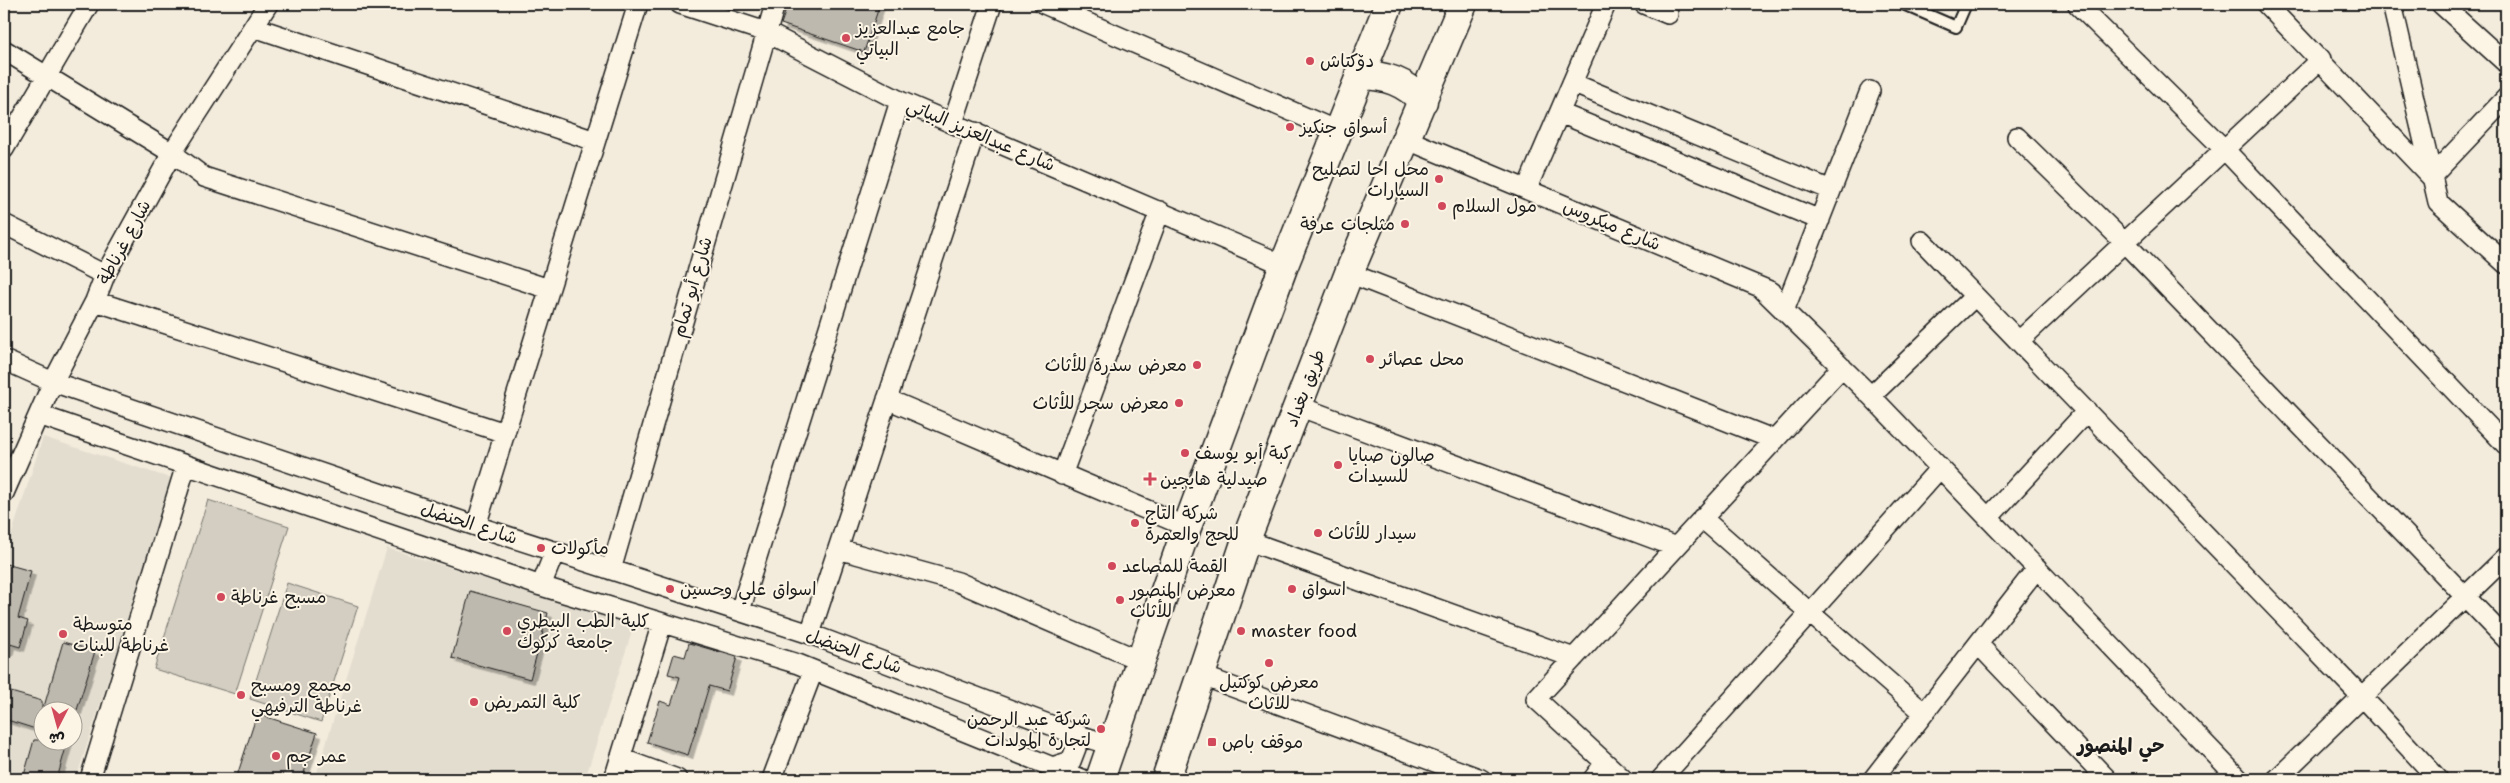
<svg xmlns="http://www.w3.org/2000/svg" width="2510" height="783" font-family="'Shantell Sans','Playpen Sans Arabic',sans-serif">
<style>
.built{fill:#e3ddcf;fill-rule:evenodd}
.green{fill:#d3cec1;stroke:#78756e}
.building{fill:#beb9ae;stroke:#1c1c1c;filter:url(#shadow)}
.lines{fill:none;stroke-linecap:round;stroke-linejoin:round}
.service-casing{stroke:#1c1c1c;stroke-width:14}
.minor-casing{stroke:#1c1c1c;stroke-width:22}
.primary-casing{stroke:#1c1c1c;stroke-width:31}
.service{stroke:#fcf5e5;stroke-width:10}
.minor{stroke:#fcf5e5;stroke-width:19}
.primary{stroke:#fcf5e5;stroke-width:28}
.poi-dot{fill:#d1495b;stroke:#fcf5e5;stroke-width:2}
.labels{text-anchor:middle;stroke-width:4;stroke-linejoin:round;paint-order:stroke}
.poi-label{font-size:18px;fill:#1c1c1c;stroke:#fcf5e5;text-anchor:start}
.street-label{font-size:18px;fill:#1c1c1c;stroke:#fcf5e5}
.neighbourhood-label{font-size:19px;font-weight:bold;fill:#1c1c1c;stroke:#fcf5e5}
</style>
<defs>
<filter id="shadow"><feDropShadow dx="4.5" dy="4.5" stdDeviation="0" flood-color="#0004"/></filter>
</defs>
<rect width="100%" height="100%" fill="#f3ecdd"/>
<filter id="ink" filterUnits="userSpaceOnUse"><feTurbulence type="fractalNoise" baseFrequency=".02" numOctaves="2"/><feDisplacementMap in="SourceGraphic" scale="10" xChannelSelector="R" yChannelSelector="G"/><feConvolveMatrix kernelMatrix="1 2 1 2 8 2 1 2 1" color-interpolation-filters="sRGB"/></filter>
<g filter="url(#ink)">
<path class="built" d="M43,437L173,479L76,779H4V558ZM42,710H72V740H42Z
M387,548L634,625L585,779H315Z"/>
<path class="green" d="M208,500L289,526L235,694L154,669Z
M287,583L358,606L321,722L250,699Z"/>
<path class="building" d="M788,4H880L864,52L781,24Z
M6,564L31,571L18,618L28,621L20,647L10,644L8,652L4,651V573Z
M470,591L548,613L530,679L452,658Z
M63,642L95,651L77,710H43Z
M689,643L737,657L727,691L709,686L688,755L647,742L660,701L671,705L680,677L668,674L674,654L685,657Z
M4,690L42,701V731L4,719Z
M257,714L317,733L302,779H236Z
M34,740H68L57,779H23Z"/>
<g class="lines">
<defs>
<path id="service" d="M1903,4L1956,27L1966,4"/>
<path id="minor" d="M680,4L766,32L900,101L1284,265
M1044,4L1337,131
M1644,4L1668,14
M2266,4L2431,177L2506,98
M2392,4L2438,202L2506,264
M2441,4L2506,63
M2078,5L2224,149L2506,445
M254,27L595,141
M4,50L172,153L204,177L549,289
M1572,83L1831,190
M1560,113L1820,220
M953,123L992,4
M2017,137L2124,242L2506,639
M1408,140L1772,292
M4,149L89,4
M1527,188L1606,4
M4,224L105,275
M1922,241L2362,697L2438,779
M1349,273L1775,440
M1760,287L1871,396L2239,779
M95,301L505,433
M1784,311L1870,91
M2019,341L2321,59
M4,360L53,382L476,526L810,634L1069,732L1111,745
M1871,396L1975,296
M887,399L1187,527
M1298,406L1676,547
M39,415L541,586L798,664L1082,779
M1062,475L1160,211
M4,493L53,382L95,301L105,275L172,153L268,4
M1702,518L1924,713
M1988,518L2087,411
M476,526L638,4
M1246,540L1574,658
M838,549L958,582L1141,661
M611,570L775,4
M541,586L555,551
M740,611L900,101
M810,634L975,132
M1978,644L2107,779
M1200,675L1481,779
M620,758L677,779
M1052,767L1071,761L1076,748L1069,732
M90,779L186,465
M614,779L662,623
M772,779L813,671
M1593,779L1605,763
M1623,779L1536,699L1842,367
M1661,779L1940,468
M1873,779L2037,568
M2277,779L2506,557"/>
<path id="primary" d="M1359,75C1386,75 1405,82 1423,101
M1100,779L1187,527L1284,265L1389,4
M1166,779L1246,540L1349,273L1463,4"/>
</defs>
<use href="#service" class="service-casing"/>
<use href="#minor" class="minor-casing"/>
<use href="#primary" class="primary-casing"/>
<use href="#service" class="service"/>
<use href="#minor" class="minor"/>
<use href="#primary" class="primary"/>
</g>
</g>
<g class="poi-dot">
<circle cx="846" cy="38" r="5"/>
<circle cx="1310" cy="61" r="5"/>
<circle cx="1290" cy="127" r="5"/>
<circle cx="1439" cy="179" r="5"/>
<circle cx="1442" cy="206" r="5"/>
<circle cx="1405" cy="224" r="5"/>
<circle cx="1370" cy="359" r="5"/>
<circle cx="1197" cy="365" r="5"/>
<circle cx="1179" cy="403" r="5"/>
<circle cx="1185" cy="453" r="5"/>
<circle cx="1338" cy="465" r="5"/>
<path d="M1147.5 471.5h5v5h5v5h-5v5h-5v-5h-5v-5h5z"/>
<circle cx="1135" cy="523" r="5"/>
<circle cx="1318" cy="533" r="5"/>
<circle cx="541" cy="548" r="5"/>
<circle cx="1112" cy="566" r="5"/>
<circle cx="670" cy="589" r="5"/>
<circle cx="1292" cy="589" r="5"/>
<circle cx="221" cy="597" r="5"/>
<circle cx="1120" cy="600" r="5"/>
<circle cx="507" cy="631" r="5"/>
<circle cx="1241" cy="631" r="5"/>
<circle cx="63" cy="634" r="5"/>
<circle cx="1269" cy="663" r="5"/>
<circle cx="241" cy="695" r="5"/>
<circle cx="474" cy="702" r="5"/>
<circle cx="1101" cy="729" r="5"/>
<rect x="1207" y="737" width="10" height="10" rx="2.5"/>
<circle cx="276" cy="756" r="5"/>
</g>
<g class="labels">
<g class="poi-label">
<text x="856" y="34">جامع عبدالعزيز<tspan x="856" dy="21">البياتي</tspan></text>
<text x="1320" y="67">دۆکتاش</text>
<text x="1300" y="133">أسواق جنكيز</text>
<text x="1429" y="175" text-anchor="end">محل احا لتصليح<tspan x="1429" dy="21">السيارات</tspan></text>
<text x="1452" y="212">مول السلام</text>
<text x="1395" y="230" text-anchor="end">مثلجات عرفة</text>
<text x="1380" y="365">محل عصائر</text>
<text x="1187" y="371" text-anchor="end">معرض سدرة للأثاث</text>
<text x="1169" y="409" text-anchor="end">معرض سحر للأثاث</text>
<text x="1195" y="459">كبة أبو يوسف</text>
<text x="1348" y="461">صالون صبايا<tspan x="1348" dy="21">للسيدات</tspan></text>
<text x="1160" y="485">صيدلية هايجين</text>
<text x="1145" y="519">شركة التاج<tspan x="1145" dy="21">للحج والعمرة</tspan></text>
<text x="1328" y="539">سيدار للأثاث</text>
<text x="551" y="554">مأكولات</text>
<text x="1122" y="572">القمة للمصاعد</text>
<text x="680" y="595">اسواق علي وحسين</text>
<text x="1302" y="595">اسواق</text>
<text x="1130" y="596">معرض المنصور<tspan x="1130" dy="21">للأثاث</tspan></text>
<text x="231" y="603">مسبح غرناطة</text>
<text x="517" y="627">كلية الطب البيطري<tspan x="517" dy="21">جامعة كركوك</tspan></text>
<text x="73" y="630">متوسطة<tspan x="73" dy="21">غرناطة للبنات</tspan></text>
<text x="1251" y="637">master food</text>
<text x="1269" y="688" text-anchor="middle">معرض كوكتيل<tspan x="1269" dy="21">للاثاث</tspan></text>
<text x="251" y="691">مجمع ومسبح<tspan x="251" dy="21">غرناطة الترفيهي</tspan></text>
<text x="484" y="708">كلية التمريض</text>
<text x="1091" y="725" text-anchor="end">شركة عبد الرحمن<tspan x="1091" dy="21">لتجارة المولدات</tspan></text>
<text x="1222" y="748">موقف باص</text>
<text x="286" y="762">عمر جم</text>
</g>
<g class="street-label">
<text transform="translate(981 135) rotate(23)" y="6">شارع عبدالعزيز البياتي</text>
<text transform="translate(1612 225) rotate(23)" y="6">شارع ميكروس</text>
<text transform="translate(124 242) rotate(-62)" y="6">شارع غرناطة</text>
<text transform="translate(692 287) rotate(-74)" y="6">شارع أبو تمام</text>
<text transform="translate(1305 388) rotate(-69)" y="6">طريق بغداد</text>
<text transform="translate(469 523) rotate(18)" y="6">شارع الحنضل</text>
<text transform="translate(854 651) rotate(20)" y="6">شارع الحنضل</text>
</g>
<g class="neighbourhood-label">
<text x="2121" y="752">حي المنصور</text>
</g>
</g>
<rect width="2510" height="783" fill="none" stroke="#fcf5e5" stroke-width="20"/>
<rect x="10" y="10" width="2490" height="763" fill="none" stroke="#1c1c1c" stroke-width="2" filter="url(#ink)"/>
<g transform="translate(58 726) rotate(186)"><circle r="24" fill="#fcf5e5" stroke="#a29e95"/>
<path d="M0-4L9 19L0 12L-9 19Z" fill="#d1495b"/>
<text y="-8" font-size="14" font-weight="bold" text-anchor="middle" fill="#1c1c1c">ش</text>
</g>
</svg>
